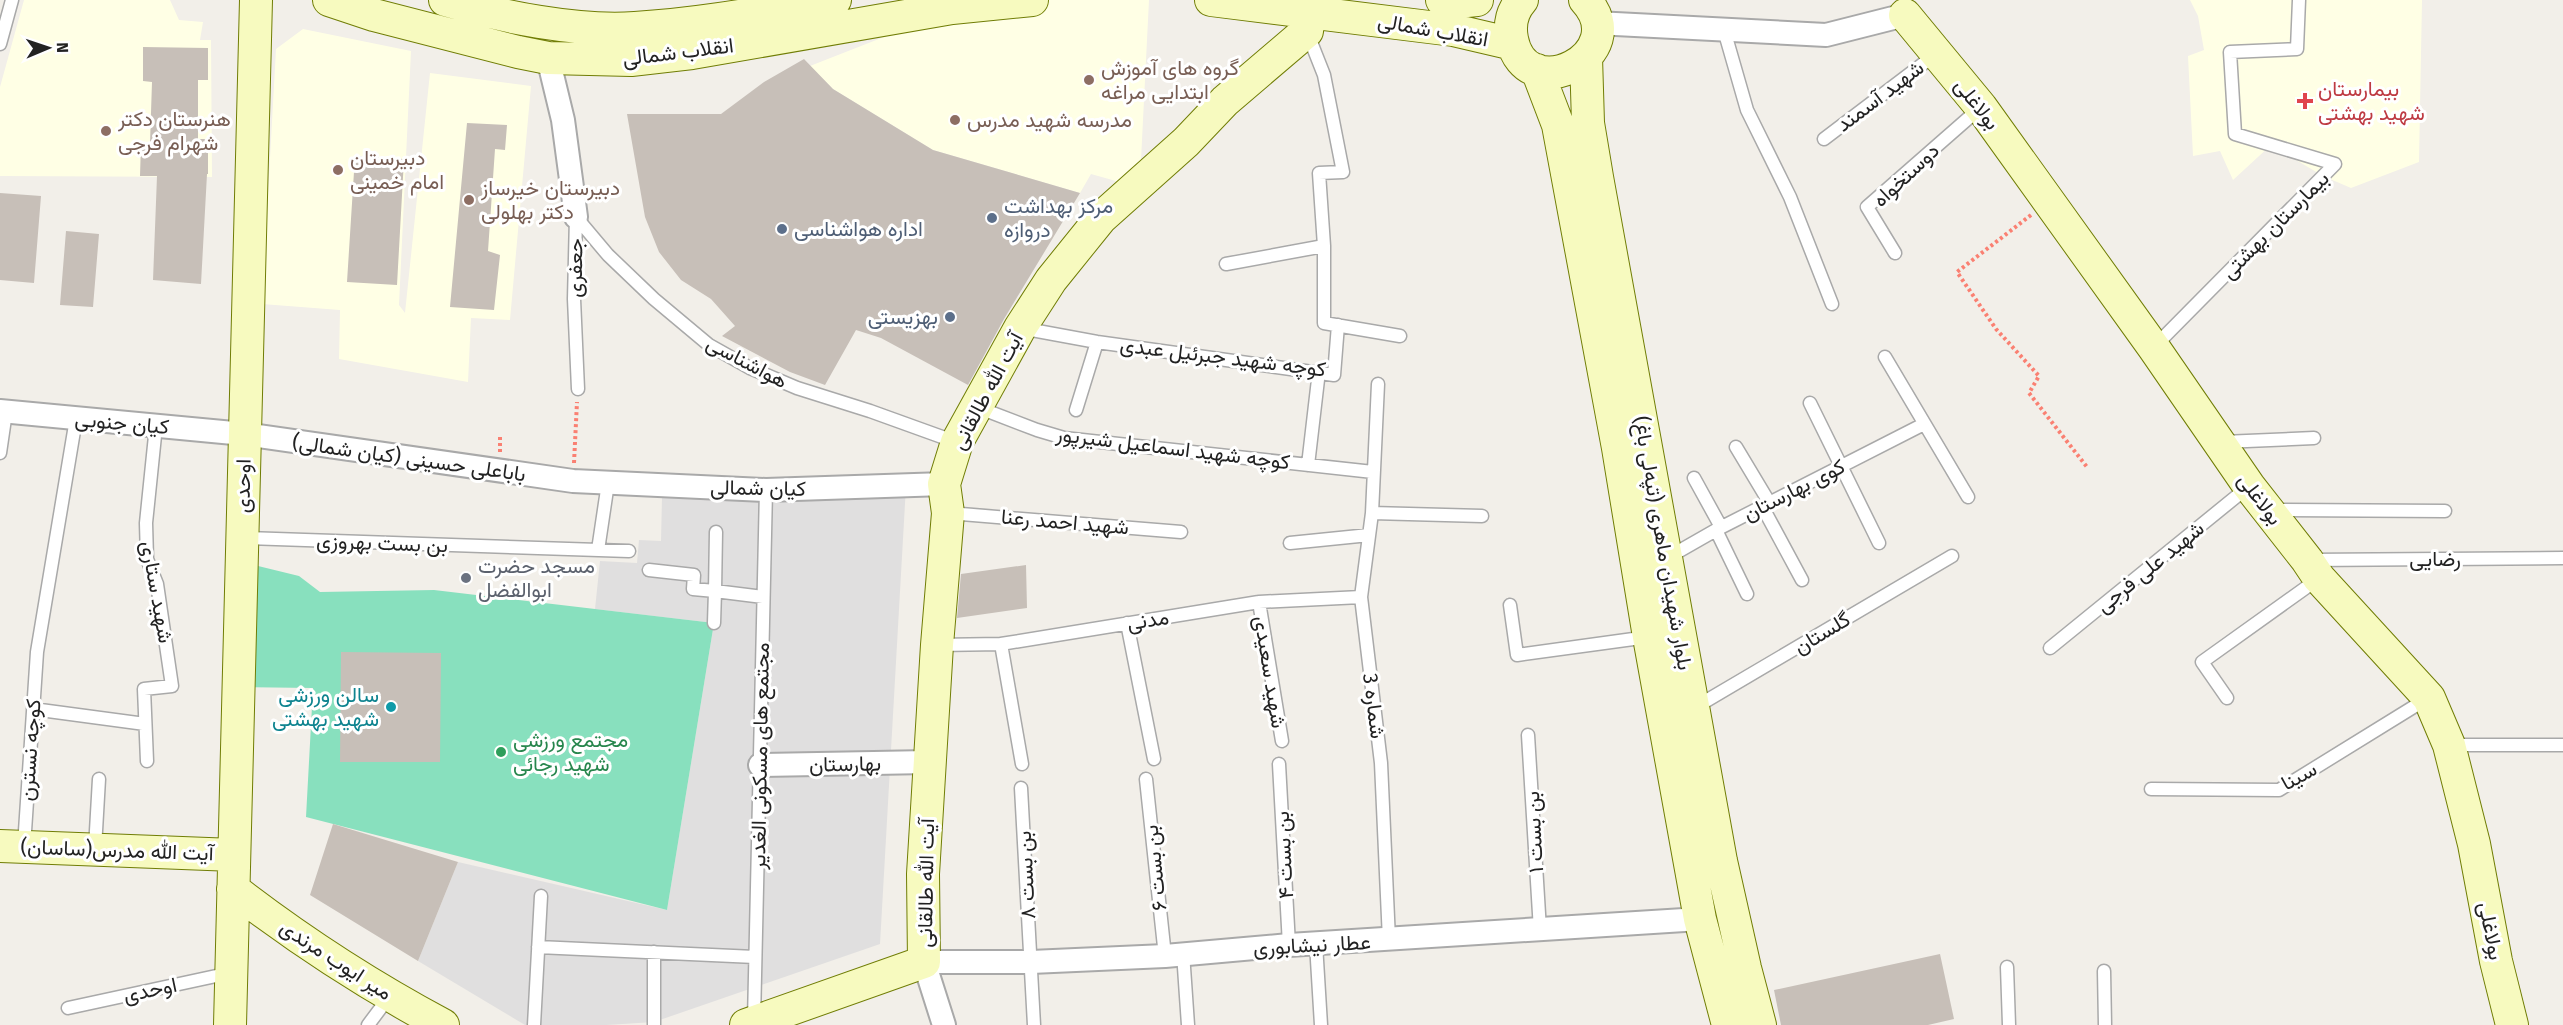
<svg xmlns="http://www.w3.org/2000/svg" width="2563" height="1025" font-family="'Fira Sans',Vazirmatn,sans-serif">
<style>
.residential{fill:#e0dfdf}
.education{fill:#ffffe5}
.pitch{fill:#88e0be}
.building{fill:#c7bfb8}
.lines{fill:none;stroke-linecap:round;stroke-linejoin:round}
.lane-casing{stroke:#a9a9a9;stroke-width:15}
.street-casing{stroke:#a9a9a9;stroke-width:26}
.secondary-casing{stroke:#707d05;stroke-width:34}
.path{stroke:#fa8072;stroke-width:4;stroke-dasharray:3 3;stroke-linecap:butt}
.lane{stroke:#fff;stroke-width:12}
.street{stroke:#fff;stroke-width:22}
.secondary{stroke:#f7fabf;stroke-width:32}
.education-dot{fill:#8d6e63;stroke:#fff;stroke-width:2}
.health-dot{fill:#e0444e;stroke:#fff;stroke-width:2}
.service-dot{fill:#5c6f8a;stroke:#fff;stroke-width:2}
.worship-dot{fill:#6b7280;stroke:#fff;stroke-width:2}
.culture-dot{fill:#0f9aa8;stroke:#fff;stroke-width:2}
.leisure-dot{fill:#2e9e5b;stroke:#fff;stroke-width:2}
.labels{text-anchor:middle;stroke-width:6;stroke-linejoin:round;paint-order:stroke}
.street-label{font-size:21px;fill:#222;stroke:#fff}
.education-label{font-size:21px;fill:#785e54;stroke:#fff;text-anchor:start}
.health-label{font-size:21px;fill:#be3a42;stroke:#fff;text-anchor:start}
.service-label{font-size:21px;fill:#4e5e75;stroke:#fff;text-anchor:start}
.worship-label{font-size:21px;fill:#5b616d;stroke:#fff;text-anchor:start}
.culture-label{font-size:21px;fill:#0d838f;stroke:#fff;text-anchor:end}
.leisure-label{font-size:21px;fill:#27864d;stroke:#fff;text-anchor:start}
</style>
<rect width="100%" height="100%" fill="#f2efe9"/>
<path class="residential" d="M906,486L880,944L654,1022L607,1025H525L418,961L458,862L667,910L714,623L595,609L600,561L637,563L639,540L661,541L662,497Z"/>
<path class="education" d="M24,0H170L179,20L203,22L200,40H211L212,177L0,176V87Z
M1040,0H1149L1141,160L1123,183L1091,174L1080,193L933,150L833,89L810,66L889,35Z
M2190,0H2422L2419,162L2351,188L2323,176L2271,145L2233,180L2220,151L2193,156L2188,56L2204,50L2198,16Z
M303,29L411,51L399,305L405,313L430,73L531,86L510,320L471,318L468,382L339,359L340,310L262,304L276,49Z"/>
<path class="pitch" d="M246,563L299,576L320,592L434,590L714,623L667,910L306,817L313,688L243,687Z"/>
<path class="building" d="M143,47L208,48V80H198V139H208V174H207L201,284L153,280L157,176H140L141,143H150L152,82L143,81Z
M804,59L833,89L933,150L1080,193L1004,319L968,385L881,338L856,330L825,385L790,372L722,336L735,326L711,299L681,280L659,252L645,217L627,114H721L764,82Z
M467,123L507,125L505,150L495,149L488,251L500,255L494,310L450,307Z
M355,156L404,159L397,285L347,282Z
M0,193L41,196L34,283L0,280Z
M66,231L99,234L93,307L60,305Z
M1026,565L1027,608L957,618L961,574Z
M341,652L441,653L440,762H340Z
M333,824L458,862L418,961L310,895Z
M1940,954L1954,1019L1928,1025H1781L1774,990Z"/>
<g class="lines">
<defs>
<path id="lane" d="M1724,30L1747,110L1790,197L1832,304
M1307,32L1324,75L1343,172L1319,173L1324,246V323L1400,336
M0,44L12,0
M1824,139L1936,54
M576,217L608,255L654,299L709,345L750,368L797,388L870,411L956,442
M576,217L574,299L578,389
M1895,253L1867,207L1980,108
M1226,264L1324,246
M1021,328L1097,342L1334,375L1338,325
M2154,347L2335,164L2235,134L2230,52L2297,49L2299,0
M1885,357L1968,497
M1378,384L1372,513L1361,597L1381,763L1389,940
M1810,403L1879,543
M977,407L1037,430L1064,438L1373,472
M1076,410L1097,342
M2223,442L2314,438
M1736,447L1769,502
M0,453L6,412
M1308,465L1319,371
M1694,478L1721,527
M1762,506L1802,580
M2274,510L2445,511
M949,513L1181,532
M1372,513L1482,516
M1716,530L1747,594
M243,538L629,551
M1290,543L1369,535
M598,550L608,483
M1667,558L1716,530L1924,424
M2309,560L2563,558
M649,570L694,575L693,589L715,591L716,532
M1259,602L1282,741
M1510,605L1517,655L1648,637
M714,623L715,591L763,597
M1127,623L1154,759
M1001,644L1022,764
M937,645L1001,644L1259,602L1361,597
M2050,648L2248,487
M2227,698L2202,662L2318,579
M1694,708L1952,556
M33,709L145,724
M1528,735L1540,930
M2450,745H2563
M147,761L144,689L172,686L157,584L147,559L146,523L156,426
M1279,764L1289,945
M1146,779L1165,956
M1021,788L1034,1025
M2151,789L2279,790L2428,698
M24,846L37,652L76,419
M95,848L99,779
M1316,944L1321,1025
M538,947L755,957
M654,952V1025
M1183,953L1188,1025
M2007,967L2009,1025
M2104,971L2105,1025
M68,1008L230,973
M754,1020L766,490
M368,1025L389,997
M534,1025L541,896"/>
<path id="street" d="M1596,23L1826,35L1905,15
M548,58L563,120L576,217
M0,411L244,434L573,481L766,490L944,484
M760,765L929,762
M944,1025L924,962H1031L1165,956L1289,945L1700,919"/>
<path id="secondary" d="M329,0L374,15L518,52L548,58L631,60L692,53L952,8L1032,0
M445,0C501,17 577,32 635,28C702,24 769,11 835,0
M1211,0L1453,30L1513,44
M1442,0L1457,2L1477,0
M1522,0C1512,11 1509,24 1512,39C1526,110 1635,54 1585,0
M1905,15L1981,107L2154,348L2249,486L2307,560L2319,578L2429,698L2449,745L2474,844L2496,961L2512,1025
M1586,57L1588,123L1597,177L1721,861L1745,968L1760,1025
M1537,70L1558,125L1618,448L1649,637L1700,919L1728,1025
M0,846L234,855
M233,889C299,940 370,986 443,1025
M230,1025L256,0
M746,1025L924,962L923,874L937,645L948,513L944,484L957,442L1020,328L1051,280L1101,218L1186,142L1225,101L1307,31L1309,13"/>
</defs>
<use href="#lane" class="lane-casing"/>
<use href="#street" class="street-casing"/>
<use href="#secondary" class="secondary-casing"/>
<path class="path" d="M2031,215L1957,272L1996,329L2039,376L2029,393L2087,467
M500,452V437
M574,463L577,402"/>
<use href="#lane" class="lane"/>
<use href="#street" class="street"/>
<use href="#secondary" class="secondary"/>
</g>
<g class="education-dot">
<circle cx="1089" cy="80" r="6"/>
<circle cx="955" cy="120" r="6"/>
<circle cx="106" cy="131" r="6"/>
<circle cx="338" cy="170" r="6"/>
<circle cx="469" cy="200" r="6"/>
</g>
<path class="health-dot" d="M2302 92h6v6h6v6h-6v6h-6v-6h-6v-6h6z"/>
<g class="service-dot">
<circle cx="992" cy="218" r="6"/>
<circle cx="782" cy="229" r="6"/>
<circle cx="950" cy="317" r="6"/>
</g>
<circle class="worship-dot" cx="466" cy="578" r="6"/>
<circle class="culture-dot" cx="391" cy="707" r="6"/>
<circle class="leisure-dot" cx="501" cy="752" r="6"/>
<g class="labels">
<g class="street-label">
<text transform="translate(1433 30) rotate(10)" y="7">انقلاب شمالی</text>
<text transform="translate(678 52) rotate(-7)" y="7">انقلاب شمالی</text>
<text transform="translate(1880 96) rotate(-37)" y="7">شهید آسمند</text>
<text transform="translate(1977 104) rotate(52)" y="7">بولاغلی</text>
<text transform="translate(1906 175) rotate(-43)" y="7">دوستخواه</text>
<text transform="translate(2275 225) rotate(-45)" y="7">بیمارستان بهشتی</text>
<text transform="translate(575 268) rotate(-89)" y="7">جعفری</text>
<text transform="translate(1223 357) rotate(7)" y="7">کوچه شهید جبرئیل عبدی</text>
<text transform="translate(747 362) rotate(28)" y="7">هواشناسی</text>
<text transform="translate(987 391) rotate(-62)" y="7">آیت الله طالقانی</text>
<text transform="translate(122 423) rotate(5)" y="7">کیان جنوبی</text>
<text transform="translate(1173 448) rotate(7)" y="7">کوچه شهید اسماعیل شیرپور</text>
<text transform="translate(409 458) rotate(8)" y="7">باباعلی حسینی (کیان شمالی)</text>
<text transform="translate(243 486) rotate(-89)" y="7">اوحدی</text>
<text transform="translate(758 488) rotate(1)" y="7">کیان شمالی</text>
<text transform="translate(1794 490) rotate(-27)" y="7">کوی بهارستان</text>
<text transform="translate(2260 499) rotate(53)" y="7">بولاغلی</text>
<text transform="translate(1065 522) rotate(5)" y="7">شهید احمد رعنا</text>
<text transform="translate(382 543) rotate(2)" y="7">بن بست بهروزی</text>
<text transform="translate(1663 543) rotate(80)" y="7">بلوار شهیدان ماهری (تپه‌لی باغ)</text>
<text x="2435" y="566">رضایی</text>
<text transform="translate(2150 567) rotate(-39)" y="7">شهید علی فرجی</text>
<text transform="translate(157 592) rotate(80)" y="7">شهید ستاری</text>
<text transform="translate(1148 620) rotate(-9)" y="7">مدنی</text>
<text transform="translate(1822 633) rotate(-31)" y="7">گلستان</text>
<text transform="translate(1270 672) rotate(81)" y="7">شهید سعیدی</text>
<text transform="translate(1374 706) rotate(83)" y="7">شماره 3</text>
<text transform="translate(30 750) rotate(-86)" y="7">کوچه نسترن</text>
<text transform="translate(760 756) rotate(-89)" y="7">مجتمع های مسکونی الغدیر</text>
<text transform="translate(845 764) rotate(-1)" y="7">بهارستان</text>
<text transform="translate(2299 776) rotate(-29)" y="7">سینا</text>
<text transform="translate(1534 832) rotate(-93)" y="7">بن بست ۱</text>
<text transform="translate(117 850) rotate(2)" y="7">آیت الله مدرس(ساسان)</text>
<text transform="translate(1284 855) rotate(-93)" y="7">بن بست ۴</text>
<text transform="translate(1155 868) rotate(-96)" y="7">بن بست ۶</text>
<text transform="translate(1026 875) rotate(-93)" y="7">بن بست ۸</text>
<text transform="translate(926 883) rotate(-89)" y="7">آیت الله طالقانی</text>
<text transform="translate(2491 931) rotate(79)" y="7">بولاغلی</text>
<text transform="translate(1312 945) rotate(-3)" y="7">عطار نیشابوری</text>
<text transform="translate(336 960) rotate(33)" y="7">میر ایوب مرندی</text>
<text transform="translate(150 990) rotate(-12)" y="7">اوحدی</text>
</g>
<g class="education-label">
<text x="1101" y="75">گروه های آموزش<tspan x="1101" dy="24">ابتدایی مراغه</tspan></text>
<text x="118" y="126">هنرستان دکتر<tspan x="118" dy="24">شهرام فرجی</tspan></text>
<text x="967" y="127">مدرسه شهید مدرس</text>
<text x="350" y="165">دبیرستان<tspan x="350" dy="24">امام خمینی</tspan></text>
<text x="481" y="195">دبیرستان خیرساز<tspan x="481" dy="24">دکتر بهلولی</tspan></text>
</g>
<g class="health-label">
<text x="2318" y="96">بیمارستان<tspan x="2318" dy="24">شهید بهشتی</tspan></text>
</g>
<g class="service-label">
<text x="1004" y="213">مرکز بهداشت<tspan x="1004" dy="24">دروازه</tspan></text>
<text x="794" y="236">اداره هواشناسی</text>
<text x="938" y="324" text-anchor="end">بهزیستی</text>
</g>
<g class="worship-label">
<text x="478" y="573">مسجد حضرت<tspan x="478" dy="24">ابوالفضل</tspan></text>
</g>
<g class="culture-label">
<text x="379" y="702">سالن ورزشی<tspan x="379" dy="24">شهید بهشتی</tspan></text>
</g>
<g class="leisure-label">
<text x="513" y="747">مجتمع ورزشی<tspan x="513" dy="24">شهید رجائی</tspan></text>
</g>
</g>
<g transform="translate(48 48) rotate(88)" stroke="#ffffff" stroke-width="4.5" paint-order="stroke">
<path d="M0-4.5L10 22L0 15L-10 22Z" fill="#222222"/>
<text y="-9" font-size="16" font-weight="bold" text-anchor="middle" fill="#222222">N</text>
</g>
</svg>
